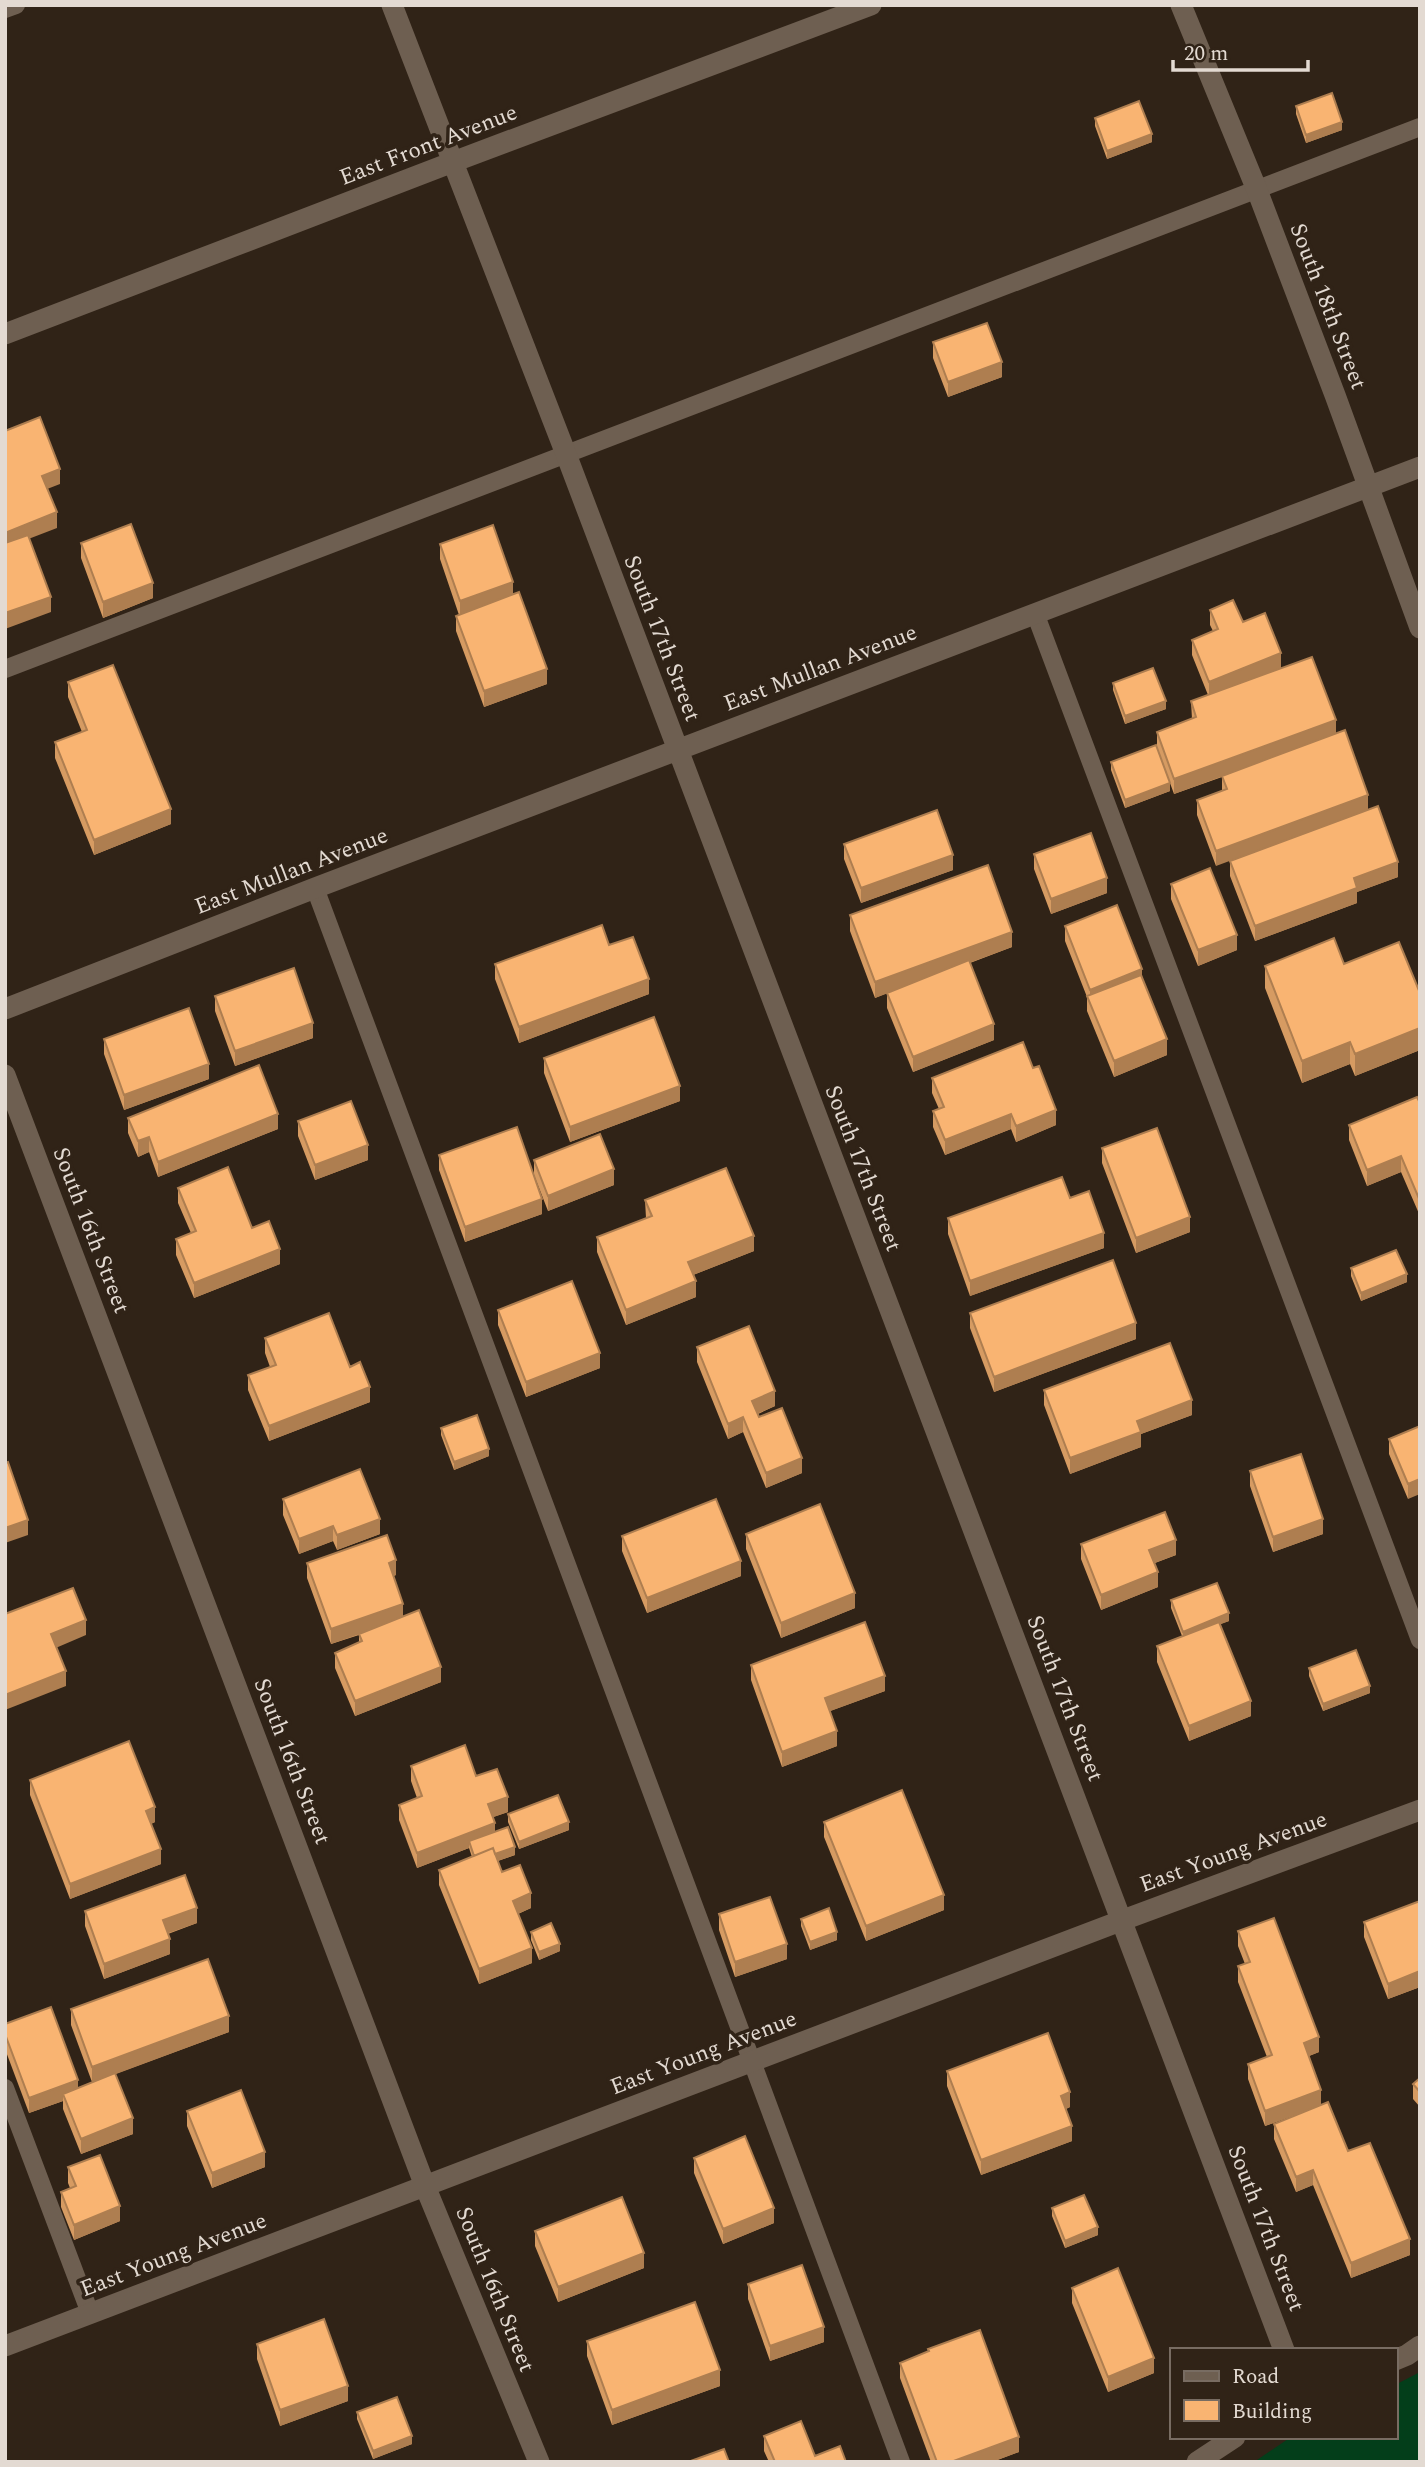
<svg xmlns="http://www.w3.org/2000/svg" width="1425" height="2467" font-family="Spectral,serif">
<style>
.green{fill:#033e1a}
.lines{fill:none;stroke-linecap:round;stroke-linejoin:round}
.service{stroke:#6e5f51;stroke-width:18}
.minor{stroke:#6e5f51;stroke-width:21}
.wall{fill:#d69b62}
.shaded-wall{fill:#ae7e50}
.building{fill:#f9b472;stroke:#ae7e50;stroke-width:2}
.labels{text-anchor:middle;stroke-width:7;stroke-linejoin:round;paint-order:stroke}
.street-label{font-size:23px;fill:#e3dad2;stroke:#302317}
</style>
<rect width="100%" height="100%" fill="#302317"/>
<path class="green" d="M1420,2372V2462H1254L1291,2437H1395V2385Z"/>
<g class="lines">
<path class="service" d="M5,9L16,5
M1035,613L1420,1640
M5,669L1420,127
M315,888L901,2462
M5,2088L90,2313"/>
<path class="minor" d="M392,5L566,454L1284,2350
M1181,5L1257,190L1335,395L1420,628
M5,334L453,162L871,5
M5,1009L315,888L1420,467
M5,1075L425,2186L539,2462
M5,2346L1123,1920L1420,1810
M1395,2360L1407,2355L1420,2346
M1197,2462L1235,2437"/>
</g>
<path class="wall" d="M1296,106L1342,130L1306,143L1296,114Z
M1095,118L1152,142L1107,159L1095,126Z
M933,342L1002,377L948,397L933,358Z
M81,543L153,598L103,618L81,558Z
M440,544L513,595L547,684L484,707L456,631V616L459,615L440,559Z
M1210,610L1243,622L1265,613L1216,866L1197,815V800L1222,791V777L1174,794L1170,783V791L1125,808L1111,770V762L1157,748V732L1192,719L1191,701L1208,695L1192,655V640L1213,631L1210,625Z
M68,682L171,824L94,855L55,758V742L82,732L68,697Z
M1113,683L1166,709L1125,724L1113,690Z
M844,844L953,870L861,903L844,859Z
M1034,854L1107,893L1051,914L1034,869Z
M1230,861L1398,877L1357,892V903L1255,941L1230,876Z
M1171,884L1237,950L1198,966L1171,899Z
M850,915L1012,947L970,963L994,1040L913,1072L887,1008V993L875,998L850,931Z
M1065,926L1142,978L1167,1055L1114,1077L1087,1011V997L1065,941Z
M495,964L649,994L519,1043L495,979Z
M1344,964L1420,993V1050L1355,1076L1350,1064L1302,1083L1265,988V966Z
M215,996L313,1038L235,1066L215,1011Z
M104,1039L209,1079L124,1110L104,1054Z
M544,1058L680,1101L570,1142L544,1073Z
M932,1078L1056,1125L1016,1142L1011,1129L945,1155L933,1127V1111L939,1109L932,1093Z
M1420,1103V1216L1401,1172L1367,1186L1349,1140V1125Z
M128,1118L278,1129L158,1177L149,1152L138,1157L128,1133Z
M298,1121L368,1160L315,1180L298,1136Z
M1102,1148L1190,1232L1136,1253L1102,1163Z
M439,1155L542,1214L465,1242L439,1170Z
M534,1160L614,1185L548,1211L534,1175Z
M178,1188L252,1228L280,1264L194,1298L176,1255V1239L191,1233L178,1203Z
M1070,1198L1104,1248L970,1296L948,1234V1218Z
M645,1200L754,1251L693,1275L696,1297L626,1325L597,1252V1237L646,1218Z
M1351,1268L1407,1282L1361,1301L1351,1276Z
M498,1310L600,1368L526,1397L498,1325Z
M970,1313L1136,1339L994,1392L970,1328Z
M265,1338L370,1402L269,1441L248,1390V1375L270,1367L265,1353Z
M697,1347L775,1406L758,1414L759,1417L802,1473L766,1488L743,1432L728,1439L697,1362Z
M1044,1390L1192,1415L1141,1434V1447L1070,1474L1044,1405Z
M1420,1426L1408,1499L1389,1454V1439Z
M441,1428L489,1456L454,1470L441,1435Z
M1250,1471L1323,1534L1273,1552L1250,1486Z
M283,1499L380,1534L337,1550L333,1541L299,1554L283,1515Z
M746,1534L855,1608L781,1638L746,1549Z
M622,1536L741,1576L647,1613L622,1551Z
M1081,1544L1176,1555L1155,1563L1158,1587L1101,1610L1081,1559Z
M307,1563L396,1575L393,1576L403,1616L441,1682L355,1716L335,1668V1653L359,1643V1635L331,1644L307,1578Z
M1171,1600L1229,1621L1220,1624L1251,1716L1189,1741L1157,1662V1646L1182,1636L1171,1608Z
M751,1665L885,1691L830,1711L837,1746L782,1767L751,1680Z
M1309,1668L1370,1693L1323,1711L1309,1676Z
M411,1766L476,1776L508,1812L493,1817L495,1832L515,1855L498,1861L502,1872L531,1908L518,1914L532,1963L479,1984L439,1885V1870L472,1857L469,1848L417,1868L399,1820V1805L417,1798L411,1781Z
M30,1780L155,1822L151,1824L161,1864L70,1899L30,1795Z
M508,1814L569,1830L519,1849L508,1822Z
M824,1822L944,1910L866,1941L824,1837Z
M1420,1901V1987L1388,1999L1364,1937V1922Z
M85,1911L197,1923L168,1934L170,1954L104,1979L85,1926Z
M719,1914L787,1959L735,1977L719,1930Z
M801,1919L837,1940L810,1950L801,1926Z
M1238,1931L1319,2052L1309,2056L1321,2104L1348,2151L1410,2255L1351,2278L1313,2185L1296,2192L1274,2139V2124L1306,2111L1265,2126L1248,2079V2064L1267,2057L1238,1982V1966L1245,1964L1238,1946Z
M531,1932L560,1951L539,1960L531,1940Z
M71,2009L229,2032L115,2074L133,2134L81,2154L63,2109V2101L29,2113L5,2049V2024L78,2088L92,2082L71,2025Z
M947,2071L1070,2107L1066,2109L1072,2141L981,2175L947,2086Z
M1420,2078V2107L1413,2099V2084Z
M187,2111L265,2167L212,2188L187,2126Z
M694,2158L774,2223L723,2244L694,2173Z
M68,2167L120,2221L74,2240L61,2207V2192L70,2188L68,2183Z
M1052,2208L1098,2235L1065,2248L1052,2216Z
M535,2231L644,2268L558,2302L535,2246Z
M748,2284L824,2342L770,2361L748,2299Z
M1072,2288L1154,2373L1108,2392L1072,2303Z
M587,2341L720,2386L612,2425L587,2356Z
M257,2344L348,2401L280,2426L257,2359Z
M928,2352L1019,2452L992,2462H931L900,2378V2363Z
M357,2412L412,2444L373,2459L357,2419Z
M764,2436L815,2456L846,2462H769L764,2451Z"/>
<path class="shaded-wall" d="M1342,122V130L1306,143V135Z
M1152,134V142L1107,159V151Z
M1002,362V377L948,397V382Z
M60,469V484L42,491V476Z
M57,512V528L5,548V533Z
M513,582V597L460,616V601Z
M153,583V598L103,618V602Z
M51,597V612L5,629V613Z
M1281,653V668L1209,697V682Z
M547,669V684L484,707V691Z
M1166,701V709L1125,724V716Z
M1336,720V735L1174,794V779Z
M1170,783V791L1125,808V800Z
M1368,795V810L1216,866V851Z
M171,809V824L94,855V840Z
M953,855V870L861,903V888Z
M1398,862V877L1357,892V903L1255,941V926L1354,878Z
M1107,878V893L1051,914V899Z
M1012,932V947L875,998V982Z
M1237,935V950L1198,966V950Z
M1142,969V985L1090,1005V990Z
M649,979V994L519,1043V1027Z
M313,1023V1038L235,1066V1051Z
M994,1024V1040L913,1072V1057Z
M1420,1028V1050L1355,1076V1054Z
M1167,1039V1055L1114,1077V1061Z
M1350,1042V1064L1302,1083V1061Z
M209,1064V1079L124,1110V1095Z
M680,1086V1101L570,1142V1127Z
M1056,1110V1125L1016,1142V1126Z
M278,1114V1129L158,1177V1162Z
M1011,1114V1129L945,1155V1140Z
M149,1137V1152L138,1157V1141Z
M368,1145V1160L315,1180V1165Z
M1401,1156V1172L1367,1186V1170Z
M614,1169V1185L548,1211V1196Z
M542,1199V1214L465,1242V1227Z
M1190,1217V1232L1136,1253V1238Z
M1104,1233V1248L970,1296V1281Z
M754,1236V1251L688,1277V1262Z
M280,1249V1264L194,1298V1283Z
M1407,1274V1282L1361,1301V1293Z
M696,1281V1297L626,1325V1310Z
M1136,1323V1339L994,1392V1377Z
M600,1353V1368L526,1397V1382Z
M370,1387V1402L269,1441V1426Z
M775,1391V1406L752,1416V1401Z
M1192,1400V1415L1141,1434V1447L1070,1474V1458L1137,1421Z
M743,1417V1432L728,1439V1424Z
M489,1449V1456L454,1470V1462Z
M802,1458V1473L766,1488V1473Z
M1420,1479V1494L1408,1499V1484Z
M380,1519V1534L337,1550V1535Z
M1323,1519V1534L1273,1552V1537Z
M28,1520V1535L5,1543V1528Z
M333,1526V1541L299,1554V1539Z
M1176,1540V1555L1149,1565V1550Z
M396,1560V1575L389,1578V1563Z
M741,1561V1576L647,1613V1598Z
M1158,1572V1587L1101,1610V1595Z
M855,1593V1608L781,1638V1623Z
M403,1604V1619L331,1644V1629Z
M1229,1613V1621L1183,1639V1632Z
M86,1620V1635L51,1650V1634Z
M441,1667V1682L355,1716V1701Z
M66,1671V1686L5,1710V1695Z
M885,1676V1691L825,1713V1698Z
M1370,1686V1693L1323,1711V1704Z
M1251,1701V1716L1189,1741V1726Z
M837,1731V1746L782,1767V1752Z
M508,1797V1812L488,1819V1804Z
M155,1807V1822L146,1826V1811Z
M569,1822V1830L519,1849V1842Z
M495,1823V1838L469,1841V1848L417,1868V1853Z
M515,1847V1855L476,1868V1861Z
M161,1849V1864L70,1899V1884Z
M531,1893V1908L513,1916V1901Z
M944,1895V1910L866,1941V1926Z
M197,1908V1923L163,1935V1920Z
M837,1932V1940L810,1950V1942Z
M170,1939V1954L104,1979V1964Z
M560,1944V1951L539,1960V1952Z
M787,1944V1959L735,1977V1962Z
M532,1948V1963L479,1984V1969Z
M1420,1971V1987L1388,1999V1984Z
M229,2016V2032L92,2083V2067Z
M1319,2037V2052L1304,2058V2043Z
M78,2080V2095L63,2094V2101L29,2113V2098Z
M1321,2090V2105L1265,2126V2111Z
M1070,2092V2107L1061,2111V2096Z
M133,2118V2134L81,2154V2139Z
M1072,2126V2141L981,2175V2160Z
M265,2152V2167L212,2188V2173Z
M1313,2170V2185L1296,2192V2177Z
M120,2206V2221L74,2240V2225Z
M774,2208V2223L723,2244V2229Z
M1098,2227V2235L1065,2248V2241Z
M1410,2239V2255L1351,2278V2263Z
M644,2253V2268L558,2302V2287Z
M824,2327V2342L770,2361V2346Z
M1154,2358V2373L1108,2392V2377Z
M720,2370V2386L612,2425V2410Z
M348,2386V2401L280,2426V2410Z
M412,2436V2444L373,2459V2451Z
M1019,2437V2452L992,2462H951Z"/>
<path class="building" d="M1332,93L1342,122L1306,135L1296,106Z
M1139,101L1152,134L1107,151L1095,118Z
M987,323L1002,362L948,382L933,342Z
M40,417L60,469L42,476L57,512L5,533V431Z
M131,524L153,583L103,602L81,543Z
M493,525L513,582L460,601L440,544Z
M28,535L51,597L5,613V543Z
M519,592L547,669L484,691L456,616Z
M1233,600L1243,622L1265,613L1281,653L1209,682L1192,640L1218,629L1210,610Z
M1312,657L1336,720L1174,779L1157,732L1196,717L1191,701Z
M113,665L171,809L94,840L55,742L87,730L68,682Z
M1153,668L1166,701L1125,716L1113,683Z
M1345,730L1368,795L1216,851L1197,800L1227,789L1222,776Z
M1156,745L1170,783L1125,800L1111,762Z
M1378,806L1398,862L1354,878L1357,888L1255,926L1230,861Z
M937,810L953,855L861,888L844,844Z
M1091,833L1107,878L1051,899L1034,854Z
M988,865L1012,932L875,982L850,915Z
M1210,868L1237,935L1198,950L1171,884Z
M1117,905L1142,969L1090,990L1065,926Z
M602,925L609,945L633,937L649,979L519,1027L495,964Z
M1334,938L1344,964L1399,942L1420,993V1028L1355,1054L1350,1042L1302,1061L1265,966Z
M969,960L994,1024L913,1057L887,993Z
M294,968L313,1023L235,1051L215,996Z
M1141,975L1167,1039L1114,1061L1087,996Z
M189,1008L209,1064L124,1095L104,1039Z
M654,1017L680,1086L570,1127L544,1058Z
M1023,1042L1033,1068L1039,1066L1056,1110L1016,1126L1011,1114L945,1140L933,1111L944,1107L932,1078Z
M259,1065L278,1114L158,1162L149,1137L138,1141L128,1118Z
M1417,1097L1420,1103V1201L1401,1156L1367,1170L1349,1125Z
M351,1101L368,1145L315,1165L298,1121Z
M517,1127L542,1199L465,1227L439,1155Z
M1157,1128L1190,1217L1136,1238L1102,1148Z
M600,1134L614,1169L548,1196L534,1160Z
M228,1167L252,1228L269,1221L280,1249L194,1283L176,1239L196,1231L178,1188Z
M726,1168L754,1236L688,1262L696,1281L626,1310L597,1237L652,1216L645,1200Z
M1062,1177L1070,1198L1089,1191L1104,1233L970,1281L948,1218Z
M1396,1250L1407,1274L1361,1293L1351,1268Z
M1113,1260L1136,1323L994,1377L970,1313Z
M572,1281L600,1353L526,1382L498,1310Z
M329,1313L350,1367L360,1362L370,1387L269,1426L248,1375L276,1365L265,1338Z
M749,1326L775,1391L752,1401L759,1417L782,1408L802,1458L766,1473L743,1417L728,1424L697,1347Z
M1170,1343L1192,1400L1137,1421L1141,1432L1070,1458L1044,1390Z
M477,1415L489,1449L454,1462L441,1428Z
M1420,1426V1479L1408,1484L1389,1439Z
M1301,1454L1323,1519L1273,1537L1250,1471Z
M8,1462L28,1520L5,1528V1463Z
M360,1469L380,1519L337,1535L333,1526L299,1539L283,1499Z
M716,1499L741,1561L647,1598L622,1536Z
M820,1504L855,1593L781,1623L746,1534Z
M1165,1512L1176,1540L1149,1550L1158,1572L1101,1595L1081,1544Z
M387,1535L396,1560L389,1563L403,1604L331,1629L307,1563Z
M1217,1583L1229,1613L1183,1632L1171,1600Z
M73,1588L86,1620L51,1634L66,1671L5,1695V1614Z
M419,1610L441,1667L355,1701L335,1653L362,1641L359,1634Z
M865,1622L885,1676L825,1698L837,1731L782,1752L751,1665Z
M1219,1622L1251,1701L1189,1726L1157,1646Z
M1356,1650L1370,1686L1323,1704L1309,1668Z
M129,1741L155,1807L146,1811L161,1849L70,1884L30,1780Z
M465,1745L476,1776L497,1769L508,1797L488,1804L495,1823L417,1853L399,1805L422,1796L411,1766Z
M902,1790L944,1895L866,1926L824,1822Z
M558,1795L569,1822L519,1842L508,1814Z
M508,1827L515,1847L495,1854L493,1848L474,1856L469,1841Z
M493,1848L502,1872L520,1865L531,1893L513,1901L532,1948L479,1969L439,1870Z
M185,1875L197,1908L163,1920L170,1939L104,1964L85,1911Z
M770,1897L787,1944L735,1962L719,1914Z
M1420,1901V1971L1388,1984L1364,1922Z
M829,1908L837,1932L810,1942L801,1919Z
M1274,1918L1319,2037L1304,2043L1321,2090L1265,2111L1248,2064L1272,2055L1238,1966L1250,1962L1238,1931Z
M551,1923L560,1944L539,1952L531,1932Z
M208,1959L229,2016L92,2067L71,2009Z
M51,2007L78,2080L29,2098L5,2034V2024Z
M1048,2033L1070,2092L1061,2096L1072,2126L981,2160L947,2071Z
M115,2073L133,2118L81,2139L63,2094Z
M1420,2078V2092L1413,2084Z
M241,2090L265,2152L212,2173L187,2111Z
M1328,2102L1348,2151L1370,2143L1410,2239L1351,2263L1313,2170L1296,2177L1274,2124Z
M745,2136L774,2208L723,2229L694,2158Z
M100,2155L120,2206L74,2225L61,2192L76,2186L68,2167Z
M1084,2195L1098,2227L1065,2241L1052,2208Z
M622,2197L644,2253L558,2287L535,2231Z
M802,2265L824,2327L770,2346L748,2284Z
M1118,2268L1154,2358L1108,2377L1072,2288Z
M695,2302L720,2370L612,2410L587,2341Z
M324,2319L348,2386L280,2410L257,2344Z
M980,2330L1019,2437L951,2462H937L900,2363L929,2351L928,2349Z
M397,2397L412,2436L373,2451L357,2412Z
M801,2421L815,2456L840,2446L846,2462H775L764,2436Z
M724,2449L729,2462H688Z"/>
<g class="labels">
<g class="street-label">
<text transform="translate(428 144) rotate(-21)" y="8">East Front Avenue</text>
<text transform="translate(1329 306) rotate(69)" y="8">South 18th Street</text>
<text transform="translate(663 638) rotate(69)" y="8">South 17th Street</text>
<text transform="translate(820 667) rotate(-21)" y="8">East Mullan Avenue</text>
<text transform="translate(291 870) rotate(-21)" y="8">East Mullan Avenue</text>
<text transform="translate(864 1168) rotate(69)" y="8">South 17th Street</text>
<text transform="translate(92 1230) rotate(69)" y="8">South 16th Street</text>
<text transform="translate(1066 1698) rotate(69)" y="8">South 17th Street</text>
<text transform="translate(293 1761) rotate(69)" y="8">South 16th Street</text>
<text transform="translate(1233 1851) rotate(-20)" y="8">East Young Avenue</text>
<text transform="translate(703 2052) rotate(-21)" y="8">East Young Avenue</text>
<text transform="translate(1267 2228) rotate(69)" y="8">South 17th Street</text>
<text transform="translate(173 2254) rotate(-21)" y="8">East Young Avenue</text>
<text transform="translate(496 2289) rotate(68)" y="8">South 16th Street</text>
</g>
</g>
<rect width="1425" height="2467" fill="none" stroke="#e3dad2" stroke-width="14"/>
<rect x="1170" y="2348" width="228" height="91" fill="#302317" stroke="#786c62" stroke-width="2"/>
<rect x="1184" y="2371" width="35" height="10" fill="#6e5f51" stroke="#786c62" stroke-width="2"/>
<text x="1232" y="2383" font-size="21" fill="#e3dad2">Road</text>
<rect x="1184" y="2400" width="35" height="21" fill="#f9b472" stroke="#786c62" stroke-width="2"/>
<text x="1232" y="2418" font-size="21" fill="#e3dad2">Building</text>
<path d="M1173 60v10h135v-10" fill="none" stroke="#e3dad2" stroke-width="3.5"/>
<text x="1184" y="60" font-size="21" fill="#e3dad2" stroke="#302317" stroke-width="5" paint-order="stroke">20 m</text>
</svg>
